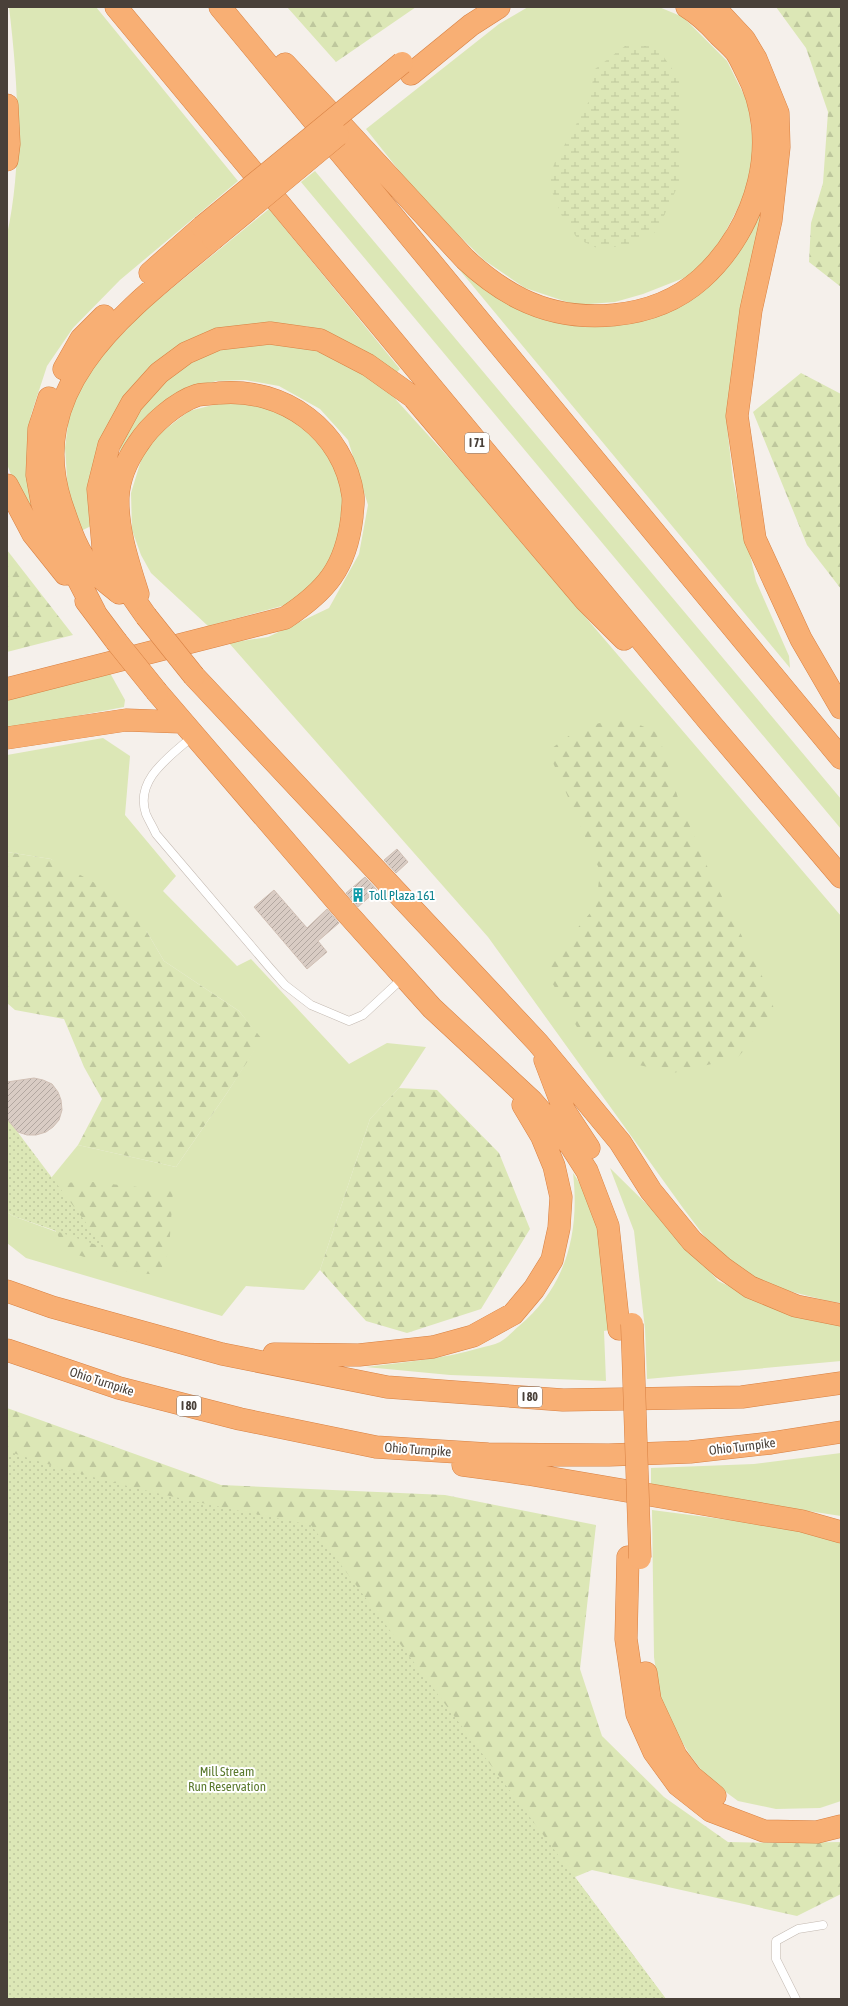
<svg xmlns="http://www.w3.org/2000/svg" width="848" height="2006" font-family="'Asap Condensed',sans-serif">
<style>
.grass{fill:#dce7b6}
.forest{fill:url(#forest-firs)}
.wetland{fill:url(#wetland-marsh)}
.park{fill:url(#park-dots)}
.building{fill:url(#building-hatch);stroke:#d1c0b5}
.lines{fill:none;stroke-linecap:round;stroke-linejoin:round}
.lane-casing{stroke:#c3b9b1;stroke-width:9}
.highway-casing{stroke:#d88143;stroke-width:23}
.lane{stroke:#fff;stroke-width:8}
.highway{stroke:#f8af74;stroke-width:22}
.highway-bridge-casing{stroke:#d88143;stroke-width:23;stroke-linecap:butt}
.highway-bridge{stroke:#f8af74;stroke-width:22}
.labels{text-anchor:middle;stroke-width:4;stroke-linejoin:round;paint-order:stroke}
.shield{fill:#fff;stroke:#807974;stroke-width:1}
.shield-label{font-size:12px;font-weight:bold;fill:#494039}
.culture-label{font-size:13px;fill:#0d838f;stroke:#fff;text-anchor:start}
.street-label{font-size:13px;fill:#494039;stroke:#fff}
.park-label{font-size:13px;fill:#5b7a2e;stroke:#fff}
</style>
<defs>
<pattern id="forest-firs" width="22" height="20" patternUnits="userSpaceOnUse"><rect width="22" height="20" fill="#dce7b6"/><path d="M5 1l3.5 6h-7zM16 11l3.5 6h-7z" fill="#bec79d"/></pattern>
<pattern id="wetland-marsh" width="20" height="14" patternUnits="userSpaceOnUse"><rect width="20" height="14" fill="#dce7b6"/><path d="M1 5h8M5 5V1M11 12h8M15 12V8" fill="none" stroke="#bec79d"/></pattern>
<pattern id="park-dots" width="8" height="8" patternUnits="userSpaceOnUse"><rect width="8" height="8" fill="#dce7b6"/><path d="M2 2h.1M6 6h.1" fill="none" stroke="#bec79d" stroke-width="1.8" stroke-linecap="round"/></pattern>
<pattern id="building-hatch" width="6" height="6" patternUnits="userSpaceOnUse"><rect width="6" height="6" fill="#d9ccc4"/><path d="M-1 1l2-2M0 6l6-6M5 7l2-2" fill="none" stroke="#b2a7a0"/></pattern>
</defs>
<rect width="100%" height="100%" fill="#f5f0eb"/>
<path class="grass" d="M9,7H96L238,181L120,280L73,328L47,366L31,415L27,441L30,478L47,528L19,496L7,464V235C23,161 18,82 9,7Z
M528,7H659L683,17L727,61L748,103L754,150L745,194L714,254L689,276L643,294L615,302L576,305L525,288L484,260L420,197L366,129L499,24Z
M315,171L841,799V829L301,182Z
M773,181L744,307L727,426L733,480L756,581L789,656L790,668L458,268L461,265L532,312L670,307Z
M269,209L400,369L395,374L347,343L306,326L238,328L140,379L95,524L81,531L68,493L65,448L70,408L94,364L144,311Z
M258,341L313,347L347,361L389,392L458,468L841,916V1303L828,1301L757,1283L711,1245L683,1208L488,937L229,643L268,637L329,608L359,554L368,505L348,440L320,409L279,386L245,380L216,381L174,396L121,458L120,448L143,403L162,383L195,356Z
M257,400L297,419L336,460L349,511L325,574L289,604L208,626L151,573L141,555L132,530L131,493L142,457L158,435L189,411L221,403Z
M110,673L125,700L124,707L7,729V697Z
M103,738L130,756L125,815L176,876L163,891L237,966L251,959L349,1064L387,1043L426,1047L399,1088L370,1119L320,1270L304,1290L246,1286L222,1316L26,1258L7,1243V1212L13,1216L57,1232L47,1183L78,1145L176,1167L227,1093L261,1039L239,1011L164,961L147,932L51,859L7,852V755Z
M610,1168L686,1243L718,1281L792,1315L841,1325V1361L647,1379L645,1329L634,1231Z
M573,1173C605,1218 605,1277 610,1330L604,1331L606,1381L450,1375L366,1367C404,1362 443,1359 480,1348C486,1346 494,1345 500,1342C507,1338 513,1331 519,1326C566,1287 580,1233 573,1173Z
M841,1453V1516L651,1487V1468L754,1464Z
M652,1510L799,1529L841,1539V1801L820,1808L776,1809L738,1801L708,1779L690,1755L661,1707L654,1657Z"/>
<path class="forest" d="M287,7H416L336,62Z
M776,7H841V287L809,262L811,223L823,183L828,112L806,48Z
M801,373L841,394V589L807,545L753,412Z
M7,550L73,635L7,652Z
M624,718L658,733L678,798L710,873L765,982L776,1015L737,1058L673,1073L592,1054L544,968L596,906L600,871L548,751L581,727Z
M7,852L51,859L117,895L147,932L164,961L239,1011L262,1039L227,1093L176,1167L78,1145L102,1099L84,1067L64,1019L15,1010L7,1003Z
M399,1088L437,1090L499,1153L530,1229L481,1309L407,1333L366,1321L320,1270L370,1119Z
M93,1182L173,1191L169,1250L159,1275L129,1272L66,1251L41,1203L47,1183Z
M7,1408L221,1485L445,1495L596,1525L580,1669L602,1736L664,1797L728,1842L783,1843L841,1842V1894L797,1916L592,1870L575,1877L666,1999H7Z"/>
<path class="wetland" d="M625,46H656L680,80L681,179L657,231L635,244L599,249L578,239L563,219L549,184L554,164L589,101L595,69Z"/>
<path class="park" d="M7,1118L105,1248L13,1216L7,1212Z
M7,1451C106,1485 209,1505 311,1525L666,1999H7Z"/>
<path class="building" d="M397,849L408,862L396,873L384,860Z
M365,877L377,890L358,907L346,893Z
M274,890L307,928L327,909L339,923L318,941L327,952L307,969L254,907Z
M34,1078L43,1080L52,1084L58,1092L61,1100L62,1110L59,1120L53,1127L46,1132L36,1135H27L18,1132L7,1119V1082Z"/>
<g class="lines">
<defs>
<path id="lane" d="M193,736C171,756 134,779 146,814C149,821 153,827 156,834L270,968L285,985L311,1005L349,1021L363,1015L404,977
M796,1999L776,1959V1941L798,1929L823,1925"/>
<path id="highway" d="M116,7L711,724L841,877
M220,7L841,758
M714,7L744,39L756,59L778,113L779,147L771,220L751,310L737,416L755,539L801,639L841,708
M285,64L465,259C481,274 501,289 521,299C576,326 654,321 701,279C758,228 783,140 746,71C743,65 740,58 736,52C731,46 724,40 719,35C709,24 700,15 687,7
M411,74L471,25L499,7
M7,105L9,144L7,160
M150,273L202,227
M64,369L81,339L104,316
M49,398L39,429L37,475L42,503L52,529L95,612
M7,485L33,534L65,574
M119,593C110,585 99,578 92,569C76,550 69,526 61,503C22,383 133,306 213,239
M86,601L116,641
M146,616L111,566L103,547L98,489L109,445L132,403L159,373L186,353L218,339L270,333L320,340L368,365L413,397L585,600L624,639
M194,676L538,1043L620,1142L651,1191L692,1241L723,1268L750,1287L796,1306L841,1315
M7,689L285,618C326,591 346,568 352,517C352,511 354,503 353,496C344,431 284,387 219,393C213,394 204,394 198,395C176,402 150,425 138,444C127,460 119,477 118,497C117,530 128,562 138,594
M157,692L346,912L432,1008L532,1101L571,1146L587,1171L608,1226L619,1329
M7,738L126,720L181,722
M545,1060L564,1110L589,1148
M7,1291L52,1307L222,1354L387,1387L563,1400L742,1397L841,1383
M7,1350L119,1388L240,1419L376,1447L488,1454L609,1455L690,1452L771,1443L841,1432
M274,1354L359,1355L433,1347L473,1336L513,1314L534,1289L552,1260L559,1228L561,1197L554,1166L542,1137L523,1105
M463,1465L528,1474L802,1521L841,1532
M628,1557L626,1639L637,1714L654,1752L678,1785L711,1811L764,1831L817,1832L841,1826
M646,1673L650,1700L676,1756L691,1776L715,1796"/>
</defs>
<use href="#lane" class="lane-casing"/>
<use href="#highway" class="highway-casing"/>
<use href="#lane" class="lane"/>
<use href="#highway" class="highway"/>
<defs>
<path id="highway-bridge" d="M202,227L402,63
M213,239L338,135
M146,616L194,676
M116,641L157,692
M632,1324L640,1558"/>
</defs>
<use href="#highway-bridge" class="highway-bridge-casing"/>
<use href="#highway-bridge" class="highway-bridge"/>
</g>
<defs>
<symbol id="building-bare" viewBox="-9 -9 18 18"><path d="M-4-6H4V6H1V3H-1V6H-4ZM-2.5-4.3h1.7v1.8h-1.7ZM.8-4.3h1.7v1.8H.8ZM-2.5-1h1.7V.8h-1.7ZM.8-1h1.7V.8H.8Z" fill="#0f9aa8" stroke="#fff" stroke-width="2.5" paint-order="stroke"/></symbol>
</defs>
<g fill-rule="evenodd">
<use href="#building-bare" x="348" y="885" width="20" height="20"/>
</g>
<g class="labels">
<g class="shield">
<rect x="465" y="433" width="24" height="20" rx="3"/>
<rect x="518" y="1387" width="24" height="20" rx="3"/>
<rect x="177" y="1396" width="24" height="20" rx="3"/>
</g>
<g class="shield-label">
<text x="477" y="447">I 71</text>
<text x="530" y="1401">I 80</text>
<text x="189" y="1410">I 80</text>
</g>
<g class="culture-label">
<text x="369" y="900">Toll Plaza 161</text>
</g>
<g class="street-label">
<text transform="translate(102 1381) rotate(18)" y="5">Ohio Turnpike</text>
<text transform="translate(742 1446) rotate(-7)" y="5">Ohio Turnpike</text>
<text transform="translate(418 1449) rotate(4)" y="5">Ohio Turnpike</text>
</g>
<g class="park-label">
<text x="227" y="1776">Mill Stream<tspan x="227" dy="15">Run Reservation</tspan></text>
</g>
</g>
<rect width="848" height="2006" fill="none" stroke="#494039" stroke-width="16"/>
</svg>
